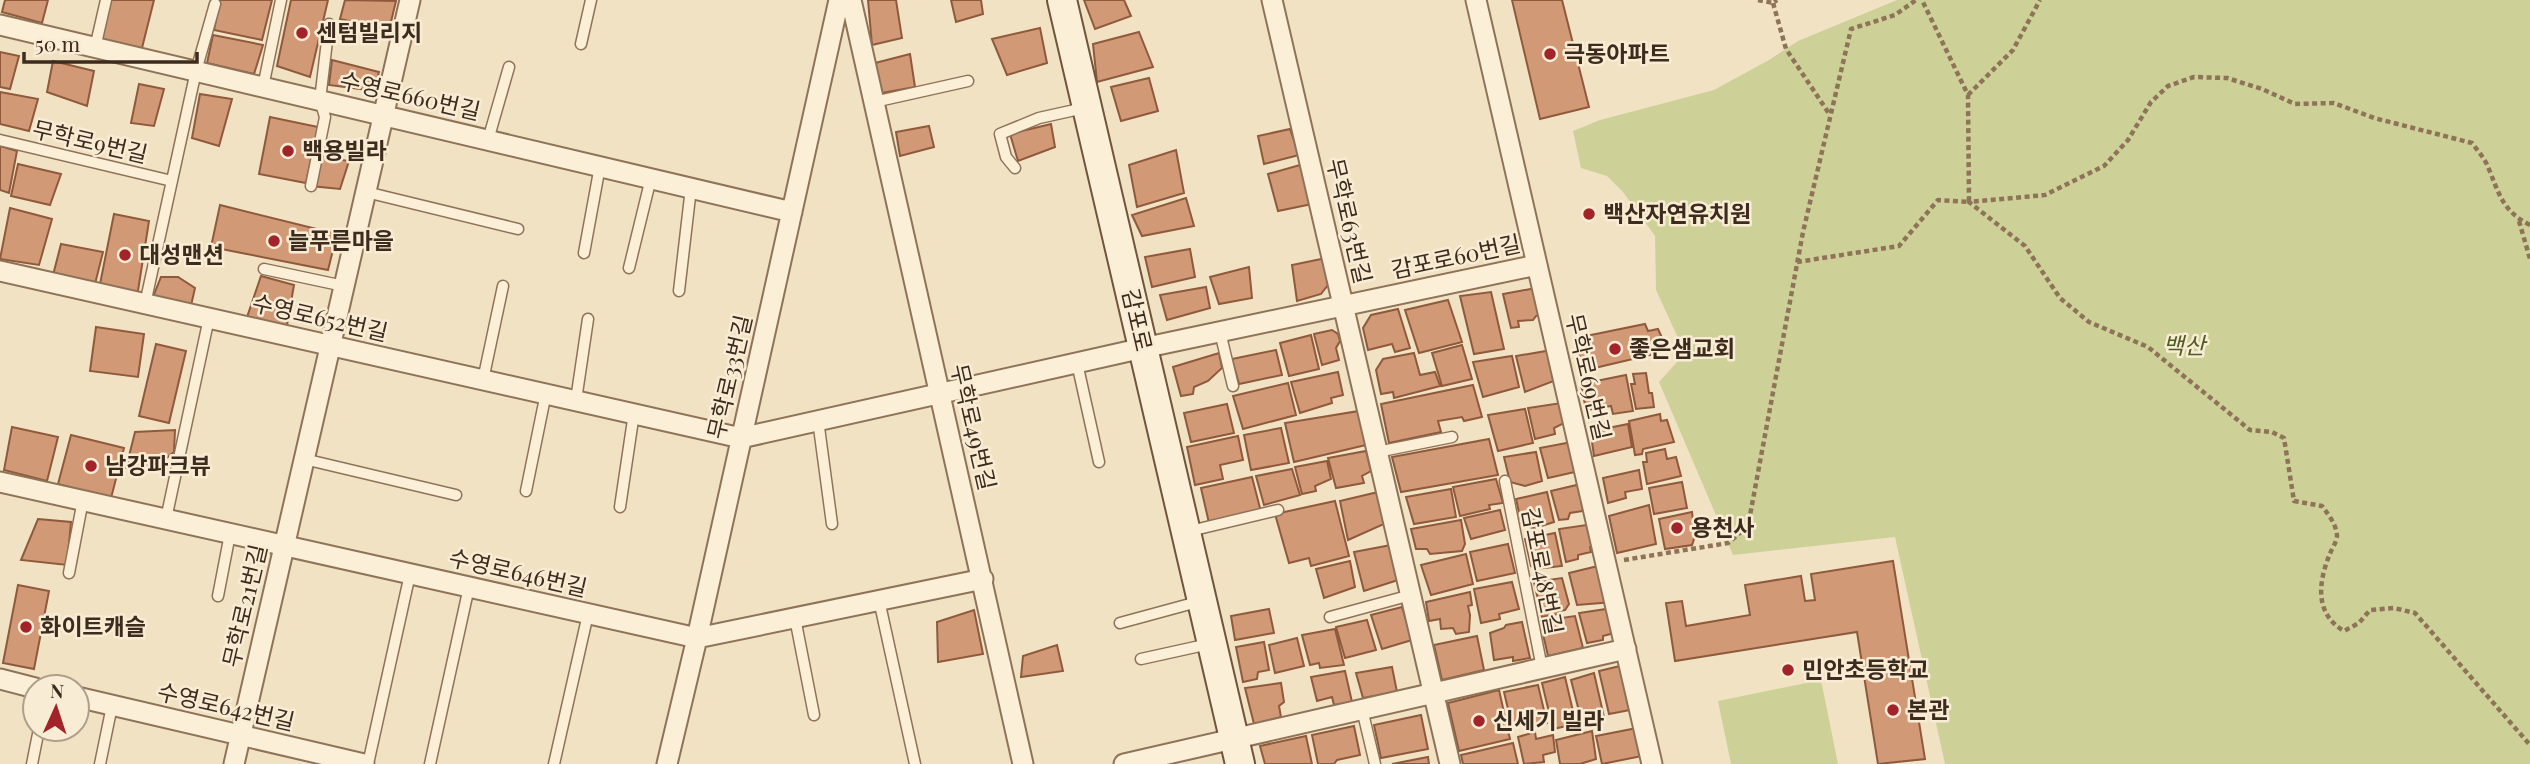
<svg xmlns="http://www.w3.org/2000/svg" width="2530" height="764" font-family="'Playfair Display','Noto Sans KR',serif">
<style>
.green{fill:#cdd197}
.building{fill:#d29977;stroke:#8f5a3c;stroke-width:2}
.lines{fill:none;stroke-linecap:round;stroke-linejoin:round}
.lane-casing{stroke:#8e7359;stroke-width:13}
.street-casing{stroke:#8e7359;stroke-width:23}
.secondary-casing{stroke:#70543c;stroke-width:32}
.path{stroke:#8e7359;stroke-width:4.5;stroke-dasharray:5 3.5;stroke-linecap:butt}
.lane{stroke:#fbefd8;stroke-width:10}
.street{stroke:#fbefd8;stroke-width:19}
.secondary{stroke:#fbefd8;stroke-width:28}
.poi-dot{fill:#a2242a;stroke:#f8ecd4;stroke-width:2.5}
.labels{text-anchor:middle;stroke-width:5;stroke-linejoin:round;paint-order:stroke}
.poi-label{font-size:23px;font-weight:bold;fill:#3d2b1e;stroke:#f8ecd4;text-anchor:start}
.street-label{font-size:23px;fill:#3d2b1e;stroke:#f8ecd4}
.park-label{font-size:23px;font-style:italic;fill:#4f5b23;stroke:#f8ecd4}
</style>
<rect width="100%" height="100%" fill="#f2e2c4"/>
<path class="green" d="M1897,0H2530V764H1945L1895,537L1733,555L1659,382L1685,353L1656,290L1655,236L1623,192L1607,176L1581,168L1573,131L1600,120L1714,90L1769,60L1798,41Z
M1821,680L1838,764H1731L1718,701Z"/>
<path class="building" d="M5,0H48L42,23L2,12Z
M109,0H154L141,52L100,42Z
M220,0H272L262,40L214,30Z
M291,0H328L310,77L277,66Z
M345,0L396,1L389,30L340,19Z
M868,0H896L902,38L872,45Z
M951,0H981L983,14L956,22Z
M1084,0H1124L1131,16L1095,29Z
M1512,0H1562L1589,107L1540,119Z
M1040,28L1047,63L1007,75L992,39Z
M1139,32L1153,67L1097,82L1093,44Z
M213,35L263,45L254,74L207,63Z
M0,52L19,56L10,89L0,87Z
M910,54L915,87L882,93L875,63Z
M332,60L379,72L374,91L329,85Z
M53,61L94,71L87,106L47,92Z
M1149,78L1158,111L1121,121L1111,87Z
M139,84L164,89L154,126L131,123Z
M0,92L38,99L29,131L0,124Z
M200,94L232,99L219,146L192,138Z
M270,117L318,127L306,183L259,174Z
M1051,124L1055,147L1018,161L1010,134Z
M929,126L934,147L900,156L896,132Z
M1290,129L1299,155L1264,164L1258,136Z
M0,146L17,151L9,193L0,190Z
M1176,150L1184,193L1137,207L1129,165Z
M317,156L349,161L340,189L311,186Z
M18,164L61,174L50,205L11,196Z
M1300,165L1312,204L1278,211L1268,174Z
M1186,198L1194,226L1142,236L1132,215Z
M220,205L337,234L328,270L211,247Z
M10,208L52,219L39,265L0,259Z
M114,214L149,221L137,297L99,289Z
M61,244L103,252L94,288L51,283Z
M1190,249L1195,277L1152,287L1145,257Z
M1326,258L1328,285L1321,294L1297,301L1292,265Z
M1249,267L1252,298L1219,304L1210,277Z
M261,276L294,285L286,331L245,323Z
M161,277H178L195,288L190,310L151,302Z
M1206,287L1210,308L1167,320L1160,295Z
M1536,288L1541,314L1536,316L1533,320L1518,321L1519,327L1511,328L1503,294Z
M1491,292L1504,349L1474,354L1460,296Z
M1448,300L1462,342L1419,353L1405,310Z
M1398,309L1410,348L1395,352L1392,344L1368,350L1363,328L1371,315Z
M1645,324L1648,331L1658,329L1663,340L1651,344L1654,354L1582,371L1576,338Z
M96,327L144,334L138,377L90,371Z
M1332,330L1338,334L1340,341L1336,348L1339,360L1322,365L1314,334Z
M1311,335L1319,369L1289,376L1280,343Z
M156,344L186,351L169,423L139,416Z
M1462,345L1472,379L1442,386L1432,353Z
M1276,350L1282,375L1239,384L1232,359Z
M1552,350L1559,379L1525,392L1516,356Z
M1219,353L1222,368L1208,381L1194,387L1193,394L1181,396L1173,367Z
M1414,353L1420,375L1435,372L1440,386L1394,398L1393,392L1381,394L1376,370L1383,359Z
M1512,356L1519,387L1483,397L1473,362Z
M1338,372L1343,395L1331,398L1332,403L1300,413L1291,382Z
M1646,373L1649,393H1652L1654,407L1636,409L1631,384H1635L1633,374Z
M1626,375L1633,411L1613,414L1611,406L1586,410L1581,384Z
M1288,383L1296,415L1243,429L1233,396Z
M1473,385L1482,417L1464,421L1462,417L1438,421L1441,432L1389,443L1381,404Z
M1561,403L1566,422L1554,428L1555,434L1535,439L1528,408Z
M1227,404L1234,433L1191,442L1184,413Z
M1525,409L1533,443L1498,451L1488,415Z
M1359,411L1366,445L1294,462L1285,423Z
M1660,414L1661,421L1667,420L1674,442L1643,449L1642,454L1635,455L1629,421Z
M1607,423L1608,428L1628,424L1632,447L1594,456L1590,428Z
M12,427L58,437L47,481L4,470Z
M1281,428L1289,463L1251,470L1244,435Z
M175,430L174,452L153,469L126,468L135,432Z
M71,435L124,448L111,498L58,484Z
M1238,436L1243,460L1220,465L1223,479L1195,485L1187,447Z
M1489,439L1498,475L1401,492L1392,457Z
M1577,441L1575,472L1548,478L1540,448Z
M1665,449L1667,459L1676,457L1681,476L1647,484L1643,462H1647L1646,453Z
M1366,451L1371,471L1362,476L1364,483L1336,488L1328,458Z
M1536,452L1542,481L1525,486L1510,482L1504,457Z
M1327,461L1331,479L1315,486L1316,491L1302,494L1295,467Z
M1292,469L1300,495L1264,505L1256,476Z
M1639,470L1642,489L1625,492L1626,498L1608,503L1603,478Z
M1252,477L1261,512L1209,523L1201,488Z
M1496,479L1503,503L1489,505L1490,509L1460,516L1453,487Z
M1682,482L1687,508L1654,514L1649,488Z
M1585,483L1588,505L1582,506L1583,511L1570,513L1568,519L1559,520L1551,491Z
M1451,489L1456,517L1414,524L1406,497Z
M1378,492L1384,524L1348,540L1340,501Z
M1547,492L1554,522L1535,528L1522,526L1516,499Z
M1335,501L1349,556L1311,566L1309,558L1289,563L1275,514Z
M1649,505L1656,544L1617,553L1609,516Z
M1500,510L1505,530L1471,539L1464,518Z
M1692,512L1695,536L1692,545L1665,549L1659,519Z
M38,519L71,522L67,565L21,560Z
M1461,520L1465,544L1462,551L1430,554L1427,549H1416L1411,529Z
M1593,524L1598,546L1590,547L1591,552L1578,555V559L1566,562L1559,529Z
M1555,533L1562,566L1536,569L1531,566L1525,539Z
M1508,544L1515,573L1477,581L1470,552Z
M1391,545L1398,580L1364,591L1354,552Z
M1466,554L1473,584L1431,595L1421,565Z
M1350,561L1355,587L1324,598L1316,569Z
M1893,561L1925,759L1878,764L1857,632L1675,661L1666,603L1682,601L1686,626L1750,615L1745,585L1801,576L1805,601L1815,600L1811,574Z
M1602,565L1613,602L1577,605L1569,573Z
M1562,578L1569,604L1565,610L1558,611V614L1542,617L1534,582Z
M1512,582L1519,609L1499,614L1500,619L1481,623L1474,589Z
M18,585L49,591L34,669L3,663Z
M1470,592L1472,605L1468,606L1470,615L1469,632L1456,634L1453,628L1441,629L1440,619L1429,621L1426,602Z
M1402,607L1412,640L1382,649L1371,615Z
M1613,608L1618,632L1603,636V640L1587,643L1579,613Z
M1269,609L1274,633L1235,640L1231,616Z
M974,610L983,654L938,662L937,622Z
M1575,616L1583,648L1548,656L1540,621Z
M1367,620L1376,650L1345,658L1336,627Z
M1522,622L1530,658L1513,661V657L1494,660L1490,633L1504,628L1506,625Z
M1335,629L1344,665L1320,668L1319,663L1310,665L1302,635Z
M1477,636L1484,670L1442,680L1434,645Z
M1297,638L1304,666L1275,673L1269,645Z
M1264,642L1269,670L1258,672L1257,679L1243,682L1236,647Z
M1057,645L1063,671L1021,677L1023,656Z
M1620,666L1630,710L1609,714L1599,671Z
M1392,667L1397,692L1363,698L1356,673Z
M1345,671L1352,702L1334,705L1332,697L1317,701L1311,677Z
M1594,673L1604,717L1582,723L1571,680Z
M1565,677L1576,724L1553,729L1542,683Z
M1281,683L1284,702L1279,706L1281,717L1254,724L1245,688Z
M1538,685L1547,723L1530,728L1528,722L1512,726L1504,692Z
M1499,690L1510,739L1459,751L1448,703Z
M1421,715L1428,749L1381,758L1374,725Z
M1354,726L1360,755L1337,760L1334,764H1318L1312,735Z
M1637,728L1642,756L1602,764L1596,736Z
M1592,731L1596,759L1580,764H1560L1556,740Z
M1535,732L1536,739L1553,735L1555,752L1543,755L1544,762L1524,764L1518,737Z
M1306,736L1312,764H1265L1260,746Z
M1513,743L1518,764H1463L1461,755Z
M1428,757L1429,764H1392Z"/>
<g class="lines">
<defs>
<path id="lane" d="M581,44L591,0
M95,48L106,0
M263,87L281,0
M874,102L968,81
M0,140L172,181
M488,140L509,67
M1015,168L1006,157L1000,134L1039,118L1084,108
M311,186L325,117L320,100L329,24
M366,192L518,229
M584,253L600,166
M629,268L651,178
M264,269L344,286
M679,291L691,188
M145,304L196,71L215,4
M1220,332L1233,386
M1077,363L1099,462
M483,380L503,286
M576,400L588,319
M818,420L832,524
M1377,452L1452,437
M304,459L456,495
M1505,481L1542,668
M526,491L546,393
M620,507L634,413
M166,519L209,318
M1190,531L1278,510
M69,573L83,500
M218,596L230,534
M879,600L915,764
M1330,617L1411,595
M795,618L814,715
M1120,623L1201,601
M1141,659L1209,644
M1362,709L1375,764
M32,764L39,729
M100,764L112,706
M368,764L410,574
M430,764L469,587
M554,764L588,614"/>
<path id="street" d="M851,0L1023,764
M1272,0L1450,764
M1476,0L1652,764
M0,25L792,212
M0,271L741,438L1143,348L1537,265
M0,482L697,638L983,579
M0,679L35,688
M77,697L364,764
M234,764L410,0
M667,764L697,638L839,0
M1124,764L1626,649"/>
<path id="secondary" d="M1062,0L1240,764"/>
</defs>
<use href="#lane" class="lane-casing"/>
<use href="#street" class="street-casing"/>
<use href="#secondary" class="secondary-casing"/>
<path class="path" d="M1758,0L1773,3L1777,0
M1773,3L1786,49L1830,115
M1968,95L2013,50L2040,0
M2519,221L2530,259
M2530,225C2502,211 2499,193 2488,167C2485,159 2478,151 2472,143L2374,118L2334,103L2295,104L2262,89L2227,78L2194,77L2168,86L2151,102L2128,140L2104,166L2045,195L1969,202L2025,246L2060,298L2089,322L2148,347L2250,430L2272,432L2284,438L2294,501L2322,506C2328,514 2336,524 2337,535C2337,542 2331,550 2329,556C2318,584 2315,614 2344,631L2359,623L2370,610L2394,608L2415,613L2530,745
M1797,262L1899,246L1938,200L1969,202L1968,95L1922,0
M1624,560L1728,543L1748,526L1803,232L1851,29L1895,15L1916,0"/>
<use href="#lane" class="lane"/>
<use href="#street" class="street"/>
<use href="#secondary" class="secondary"/>
</g>
<g class="poi-dot">
<circle cx="302" cy="33" r="7"/>
<circle cx="1550" cy="54" r="7"/>
<circle cx="288" cy="151" r="7"/>
<circle cx="1589" cy="214" r="7"/>
<circle cx="274" cy="241" r="7"/>
<circle cx="125" cy="255" r="7"/>
<circle cx="1615" cy="349" r="7"/>
<circle cx="91" cy="466" r="7"/>
<circle cx="1677" cy="528" r="7"/>
<circle cx="26" cy="627" r="7"/>
<circle cx="1788" cy="670" r="7"/>
<circle cx="1893" cy="710" r="7"/>
<circle cx="1479" cy="721" r="7"/>
</g>
<g class="labels">
<g class="poi-label">
<text x="316" y="41">센텀빌리지</text>
<text x="1564" y="62">극동아파트</text>
<text x="302" y="159">백용빌라</text>
<text x="1603" y="222">백산자연유치원</text>
<text x="288" y="249">늘푸른마을</text>
<text x="139" y="263">대성맨션</text>
<text x="1629" y="357">좋은샘교회</text>
<text x="105" y="474">남강파크뷰</text>
<text x="1691" y="536">용천사</text>
<text x="40" y="635">화이트캐슬</text>
<text x="1802" y="678">민안초등학교</text>
<text x="1907" y="718">본관</text>
<text x="1493" y="729">신세기 빌라</text>
</g>
<g class="street-label">
<text transform="translate(410 96) rotate(13)" y="8">수영로660번길</text>
<text transform="translate(90 142) rotate(13)" y="8">무학로9번길</text>
<text transform="translate(1349 221) rotate(77)" y="8">무학로63번길</text>
<text transform="translate(1456 257) rotate(-12)" y="8">감포로60번길</text>
<text transform="translate(320 318) rotate(13)" y="8">수영로652번길</text>
<text transform="translate(1137 320) rotate(77)" y="8">감포로</text>
<text transform="translate(730 377) rotate(-77)" y="8">무학로33번길</text>
<text transform="translate(1588 377) rotate(77)" y="8">무학로69번길</text>
<text transform="translate(973 427) rotate(77)" y="8">무학로49번길</text>
<text transform="translate(1542 571) rotate(79)" y="8">감포로48번길</text>
<text transform="translate(518 573) rotate(13)" y="8">수영로646번길</text>
<text transform="translate(245 606) rotate(-77)" y="8">무학로21번길</text>
<text transform="translate(226 707) rotate(13)" y="8">수영로642번길</text>
</g>
<g class="park-label">
<text x="2184" y="354">백산</text>
</g>
</g>
<g transform="translate(56 708) rotate(3)"><circle r="33" fill="#f8ecd4" stroke="#ad9f8b" stroke-width="2"/>
<path d="M0-5L12 26L0 18L-12 26Z" fill="#a2242a"/>
<text y="-10" font-size="19" font-weight="bold" text-anchor="middle" fill="#3d2b1e">N</text>
</g>
<path d="M24 52v10h173v-10" fill="none" stroke="#3d2b1e" stroke-width="3.5"/>
<text x="35" y="52" font-size="21" fill="#3d2b1e" stroke="#f8ecd4" stroke-width="5" paint-order="stroke">50 m</text>
</svg>
